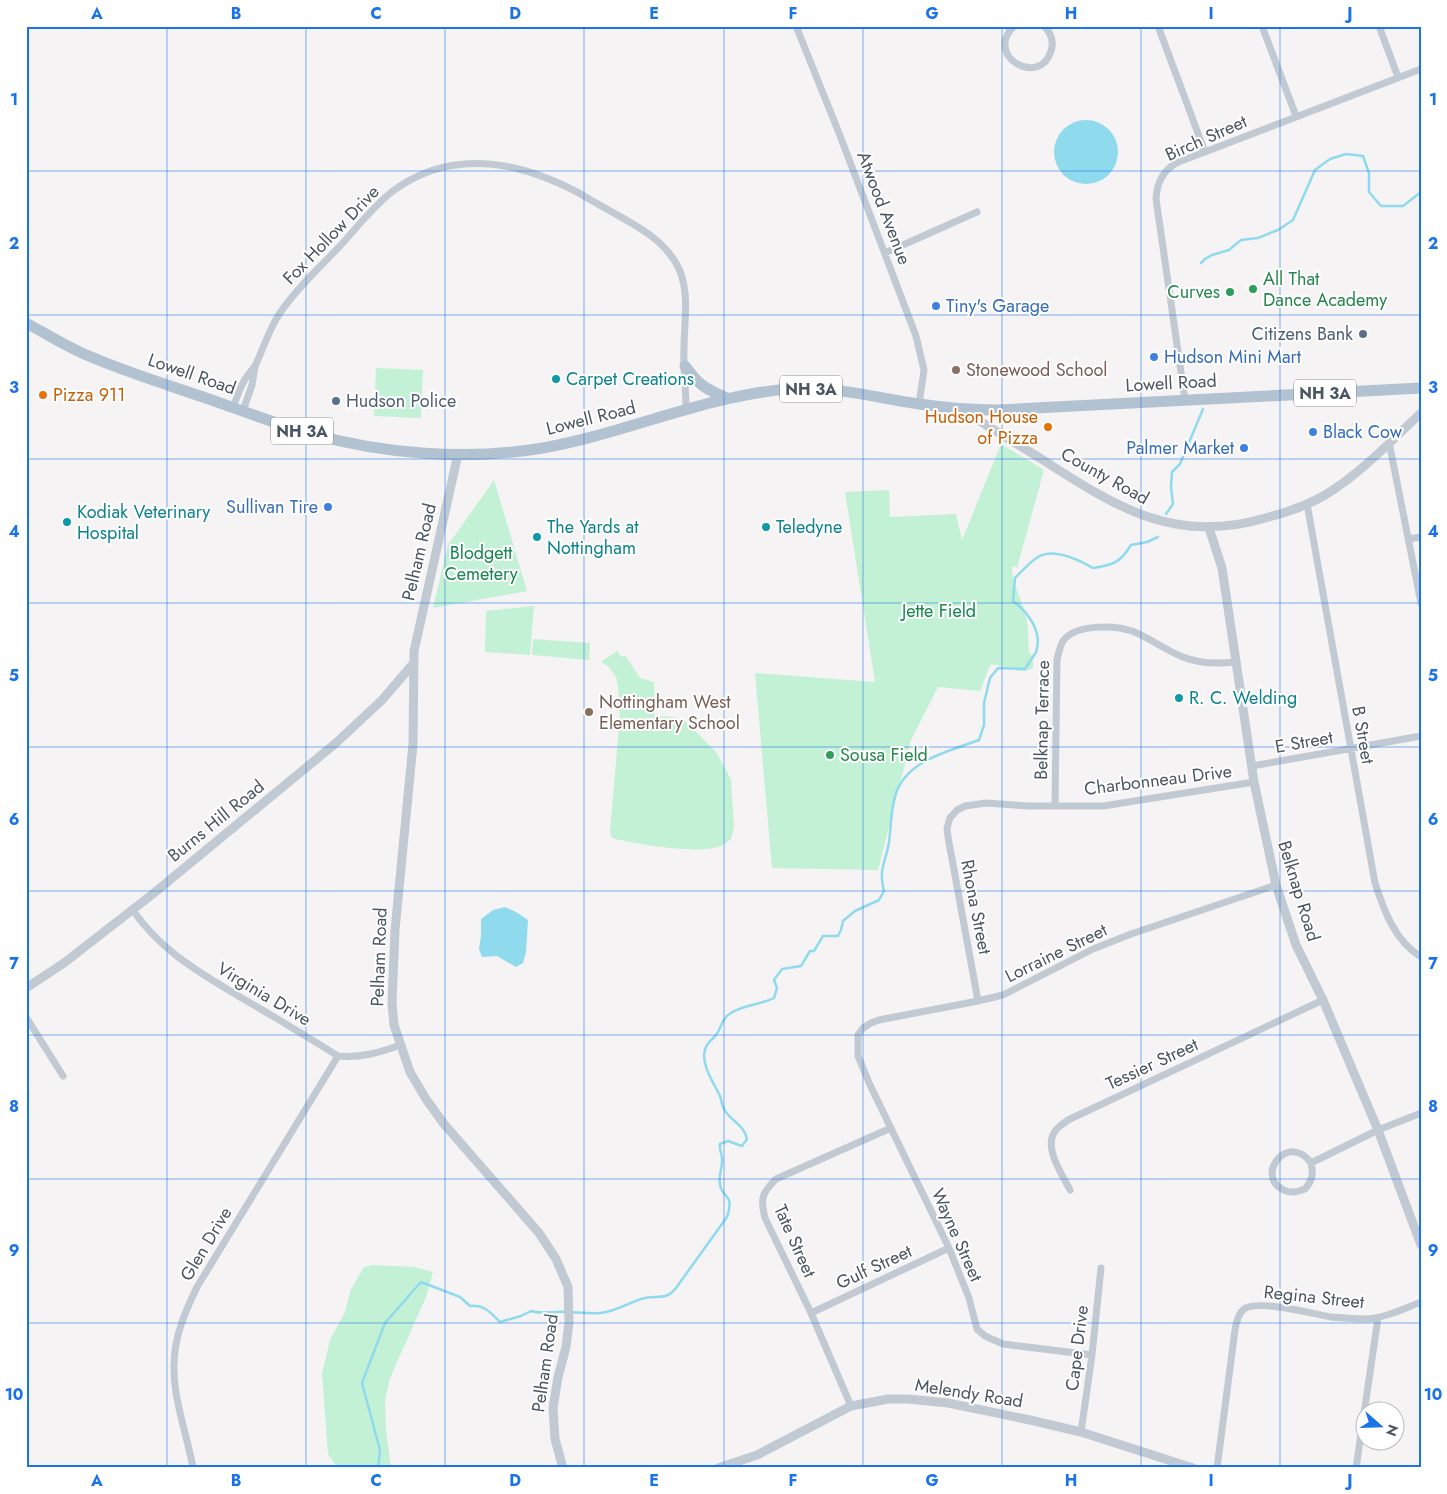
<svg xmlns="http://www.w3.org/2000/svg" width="1447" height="1494" font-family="Jost,sans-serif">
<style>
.green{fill:#c3f1d5}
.water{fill:#90daee}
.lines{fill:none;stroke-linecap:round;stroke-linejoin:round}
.stream{stroke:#90daee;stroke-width:2.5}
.minor{stroke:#c1cad2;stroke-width:7}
.tertiary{stroke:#c1cad2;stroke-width:9}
.primary{stroke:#b3c2d1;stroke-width:11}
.grid{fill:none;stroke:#1a73e8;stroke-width:1;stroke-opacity:0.55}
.leisure-dot{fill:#2e9e5b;stroke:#fff;stroke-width:2}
.shop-dot{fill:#3f7fe0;stroke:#fff;stroke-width:2}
.service-dot{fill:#5c6f8a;stroke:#fff;stroke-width:2}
.education-dot{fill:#8d6e63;stroke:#fff;stroke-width:2}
.culture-dot{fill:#0f9aa8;stroke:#fff;stroke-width:2}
.food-dot{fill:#e8710a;stroke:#fff;stroke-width:2}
.labels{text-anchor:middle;stroke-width:4;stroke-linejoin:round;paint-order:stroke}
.shield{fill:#fff;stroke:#808990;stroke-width:1}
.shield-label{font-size:16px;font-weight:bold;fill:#4a5661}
.street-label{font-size:18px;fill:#4a5661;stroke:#fff}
.leisure-label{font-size:18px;fill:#27864d;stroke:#fff;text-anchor:start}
.shop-label{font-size:18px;fill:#366cbe;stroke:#fff;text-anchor:start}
.service-label{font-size:18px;fill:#4e5e75;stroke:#fff;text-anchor:end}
.education-label{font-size:18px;fill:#785e54;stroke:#fff;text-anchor:start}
.culture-label{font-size:18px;fill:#0d838f;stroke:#fff;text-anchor:start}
.food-label{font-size:18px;fill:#c56008;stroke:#fff;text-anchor:start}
.park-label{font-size:18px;fill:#17864f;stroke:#fff}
.neatline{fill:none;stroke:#1a73e8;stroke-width:2}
.grid-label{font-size:16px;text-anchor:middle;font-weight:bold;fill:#1a73e8}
</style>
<rect width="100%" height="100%" fill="#f5f3f3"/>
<path class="green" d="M376,368L423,370L421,418L374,416Z
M1001,444L1044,470L1017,568L1013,566L1012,567C1012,584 1021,597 1025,613C1029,626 1028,639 1029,652L1033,657V668C1019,677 1005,663 990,665L980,691L938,687L911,740L878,870L772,868L755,673L875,682L845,492L889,490L890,517L956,514L962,540Z
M494,480L527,591L433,608L448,545Z
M534,606L530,655L485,652L486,611Z
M533,639L590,643L589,660L532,655Z
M617,651L621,657L625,655L640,678L654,682L655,716L674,717L685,721L716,752L731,779L734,827L731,839C727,842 722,846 718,847C694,854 636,844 612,838L610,831L620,716L618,687L616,677L609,667L601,662Z
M373,1265L414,1267L433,1272L426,1297L390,1378L385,1400L386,1430L391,1468H338L328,1454L322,1374L330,1340L345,1312L351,1289L364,1267Z"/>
<path class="water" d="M1054 152a32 32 0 1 1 64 0a32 32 0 1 1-64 0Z
M505,907L516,912L528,920L526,952L523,963L516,967L497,956L482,957L479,949L481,936V919L493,910Z"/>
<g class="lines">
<path class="stream" d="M1201,263L1205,259L1212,255L1229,250L1241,240L1258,238L1278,230L1293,220L1315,170L1330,159L1346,154L1363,156L1369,173V192L1381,206H1403L1421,192
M1166,514L1173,504L1171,487L1172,472L1180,464L1203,409
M378,1468L380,1450L362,1383L385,1323L421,1282L460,1297L470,1306C484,1304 491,1313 500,1322L521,1316L531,1311C541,1314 544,1312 554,1312C569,1311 585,1314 600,1313C615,1312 628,1303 641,1299C656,1294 665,1302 676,1288L727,1217C735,1192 722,1200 720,1184C718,1175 723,1167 722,1159C722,1153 719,1150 720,1144L728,1141L742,1146L747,1139C744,1124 730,1121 724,1109C721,1104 722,1099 719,1094C713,1082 699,1061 706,1047C708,1042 713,1039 716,1035C722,1027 721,1019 731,1013C745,1004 760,1005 774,998L777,988L774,980L782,969L801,966L810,951H814L823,936H838L841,930L843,921L855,911L879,900L884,891C878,869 886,862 889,842C891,826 891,811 895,796C906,760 947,752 979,740L984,725V703L990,678L998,668L1025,669C1029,663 1033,657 1036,652C1043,632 1028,612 1013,601L1015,578C1022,571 1030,562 1038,557C1054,547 1079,560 1093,568C1113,565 1120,563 1131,545L1147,542L1158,537"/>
<path class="minor" d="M796,26L839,133L916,336L924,370L919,404
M1014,26C983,56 1040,88 1051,51C1054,42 1051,33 1044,26
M1158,26L1205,152
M1262,26L1296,116
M1379,26L1398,77
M885,253L977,212
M1185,400L1156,199C1157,183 1162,172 1176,163L1421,69
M233,408C236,399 239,391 243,383C246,376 252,371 256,364C264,347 269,329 280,313C296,289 318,269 338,248C356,229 372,207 393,191C456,144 530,164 591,200C622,219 664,235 679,269C690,293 684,323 684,348C683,368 686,388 686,408
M243,411L252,385L255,366
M1389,442L1421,603
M1307,504L1375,883C1384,911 1395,941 1421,957
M1408,539L1421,537
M1252,766L1421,736
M1055,806L1057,659C1059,652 1060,646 1063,641C1075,624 1114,625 1132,631C1150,638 1165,650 1183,657C1200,664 1218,664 1236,662
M132,909C161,951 197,971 240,997C273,1016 306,1036 338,1056C360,1058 379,1053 400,1045
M978,1001L948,837L947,828L950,818L957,810L965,806L986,803L1028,806H1103L1254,782
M26,1017L63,1076
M1311,1163C1314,1174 1312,1181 1305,1189C1297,1192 1290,1194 1282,1189C1255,1174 1289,1132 1311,1163L1378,1130L1421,1113
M1070,1190C1062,1174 1042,1146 1056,1130C1059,1126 1064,1123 1068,1120L1323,1000
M811,1313L949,1248
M1092,1355L1003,1344L985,1336L977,1329L969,1298L949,1248L870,1085L858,1056V1035L863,1028L871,1023L879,1020L978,1001L1003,995L1093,949L1131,934L1276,885
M851,1406L811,1313L765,1218C760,1198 762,1193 776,1179L891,1128
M1081,1432L1092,1355L1101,1268
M193,1468C187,1434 173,1399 174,1365C174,1337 185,1312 197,1287L338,1056
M1217,1468L1235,1330C1236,1323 1238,1314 1244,1309C1257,1299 1314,1314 1331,1317C1343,1318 1355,1319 1366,1319C1385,1318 1403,1309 1421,1302
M1356,1468L1378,1318"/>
<path class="tertiary" d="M962,409C989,428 1016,443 1043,460C1119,509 1176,545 1269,517C1288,512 1308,505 1325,495C1361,473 1391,441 1421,413
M458,454L414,651L413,744L395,930L392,1003L394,1025L410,1072L426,1099L444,1124L539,1233L556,1259L568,1287L569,1322L566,1347L558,1377L553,1408L555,1439L563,1468
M1209,528L1222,568L1254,782L1276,885L1296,945L1323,1000L1378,1130L1421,1245
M26,988L64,963L154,893L336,743L382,700L413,664
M718,1468L757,1455L851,1406L888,1399H908L948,1403L1030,1420L1081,1432L1193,1468"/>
<path class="primary" d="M26,323C47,334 67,347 89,356C126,372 165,384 203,397C238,409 273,423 308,433C383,454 466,461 543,448C627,433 704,396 789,389C832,385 876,398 919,404C946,408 972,410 999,410L1421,388
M685,366C699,385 705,389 727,398"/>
</g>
<path class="grid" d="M167,26V1468M306,26V1468M445,26V1468M584,26V1468M724,26V1468M863,26V1468M1002,26V1468M1141,26V1468M1280,26V1468M26,171H1421M26,315H1421M26,459H1421M26,603H1421M26,747H1421M26,891H1421M26,1035H1421M26,1179H1421M26,1323H1421"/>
<g class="leisure-dot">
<circle cx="1253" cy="289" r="5"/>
<circle cx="1230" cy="292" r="5"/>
<circle cx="830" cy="755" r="5"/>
</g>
<g class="shop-dot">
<circle cx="936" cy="306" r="5"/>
<circle cx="1154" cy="357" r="5"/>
<circle cx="1313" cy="432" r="5"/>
<circle cx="1244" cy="448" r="5"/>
<circle cx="328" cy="507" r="5"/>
</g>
<g class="service-dot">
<circle cx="1363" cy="334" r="5"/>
<circle cx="336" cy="401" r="5"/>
</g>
<g class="education-dot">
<circle cx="956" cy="370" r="5"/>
<circle cx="589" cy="712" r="5"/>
</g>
<g class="culture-dot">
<circle cx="556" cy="379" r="5"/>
<circle cx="67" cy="522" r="5"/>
<circle cx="766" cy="527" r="5"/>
<circle cx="537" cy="537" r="5"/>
<circle cx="1179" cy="698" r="5"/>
</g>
<g class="food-dot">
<circle cx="43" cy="395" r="5"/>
<circle cx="1048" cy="427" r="5"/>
</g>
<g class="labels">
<g class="shield">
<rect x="780" y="375.5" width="62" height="27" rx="4"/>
<rect x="1294" y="379.5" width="62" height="27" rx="4"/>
<rect x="271" y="417.5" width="62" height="27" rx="4"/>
</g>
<g class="shield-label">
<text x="811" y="395">NH 3A</text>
<text x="1325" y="399">NH 3A</text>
<text x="302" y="437">NH 3A</text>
</g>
<g class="street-label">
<text transform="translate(1206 138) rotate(-24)" y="6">Birch Street</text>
<text transform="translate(884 208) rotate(69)" y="6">Atwood Avenue</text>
<text transform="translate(331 235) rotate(-46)" y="6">Fox Hollow Drive</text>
<text transform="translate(192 374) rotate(19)" y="6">Lowell Road</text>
<text transform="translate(1171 383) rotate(-3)" y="6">Lowell Road</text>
<text transform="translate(591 418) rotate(-14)" y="6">Lowell Road</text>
<text transform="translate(1105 476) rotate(29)" y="6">County Road</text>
<text transform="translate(419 552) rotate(-77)" y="6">Pelham Road</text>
<text transform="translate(1042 720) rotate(-89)" y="6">Belknap Terrace</text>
<text transform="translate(1363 735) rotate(80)" y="6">B Street</text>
<text transform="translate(1304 742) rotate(-10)" y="6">E Street</text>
<text transform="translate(1158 780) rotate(-7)" y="6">Charbonneau Drive</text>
<text transform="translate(216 821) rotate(-39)" y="6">Burns Hill Road</text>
<text transform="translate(1299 891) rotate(73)" y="6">Belknap Road</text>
<text transform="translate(976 907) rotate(79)" y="6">Rhona Street</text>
<text transform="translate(1056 953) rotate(-26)" y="6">Lorraine Street</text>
<text transform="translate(379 957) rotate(-88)" y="6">Pelham Road</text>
<text transform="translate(264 994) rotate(31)" y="6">Virginia Drive</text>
<text transform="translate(1152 1064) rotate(-25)" y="6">Tessier Street</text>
<text transform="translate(957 1235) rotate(66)" y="6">Wayne Street</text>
<text transform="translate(795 1241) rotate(66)" y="6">Tate Street</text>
<text transform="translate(206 1244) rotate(-59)" y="6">Glen Drive</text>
<text transform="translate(874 1267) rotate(-25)" y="6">Gulf Street</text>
<text transform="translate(1314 1297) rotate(6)" y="6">Regina Street</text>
<text transform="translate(1077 1348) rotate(-83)" y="6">Cape Drive</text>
<text transform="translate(545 1363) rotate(-82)" y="6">Pelham Road</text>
<text transform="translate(969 1393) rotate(9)" y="6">Melendy Road</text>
</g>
<g class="leisure-label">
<text x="1263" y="285">All That<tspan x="1263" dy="21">Dance Academy</tspan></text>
<text x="1220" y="298" text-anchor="end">Curves</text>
<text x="840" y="761">Sousa Field</text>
</g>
<g class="shop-label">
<text x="946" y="312">Tiny's Garage</text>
<text x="1164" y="363">Hudson Mini Mart</text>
<text x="1323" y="438">Black Cow</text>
<text x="1234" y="454" text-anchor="end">Palmer Market</text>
<text x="318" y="513" text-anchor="end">Sullivan Tire</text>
</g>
<g class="service-label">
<text x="1353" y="340">Citizens Bank</text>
<text x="346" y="407" text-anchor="start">Hudson Police</text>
</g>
<g class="education-label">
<text x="966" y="376">Stonewood School</text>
<text x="599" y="708">Nottingham West<tspan x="599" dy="21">Elementary School</tspan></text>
</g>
<g class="culture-label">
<text x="566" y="385">Carpet Creations</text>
<text x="77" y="518">Kodiak Veterinary<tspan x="77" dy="21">Hospital</tspan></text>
<text x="547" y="533">The Yards at<tspan x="547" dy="21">Nottingham</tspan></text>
<text x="776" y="533">Teledyne</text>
<text x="1189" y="704">R. C. Welding</text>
</g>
<g class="food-label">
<text x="53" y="401">Pizza 911</text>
<text x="1038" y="423" text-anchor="end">Hudson House<tspan x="1038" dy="21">of Pizza</tspan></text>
</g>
<g class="park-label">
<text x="481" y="559">Blodgett<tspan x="481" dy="21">Cemetery</tspan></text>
<text x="939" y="617">Jette Field</text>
</g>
</g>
<rect width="1447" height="1494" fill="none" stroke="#ffffff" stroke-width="55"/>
<g transform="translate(1380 1426) rotate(110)"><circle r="24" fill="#ffffff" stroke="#b7bbc0"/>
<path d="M0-4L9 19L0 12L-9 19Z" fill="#1a73e8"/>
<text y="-8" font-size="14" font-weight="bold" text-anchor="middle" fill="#4a5661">N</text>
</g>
<rect x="28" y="28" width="1392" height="1438" class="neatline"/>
<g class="grid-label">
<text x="97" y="19">A</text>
<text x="236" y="19">B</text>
<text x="376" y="19">C</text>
<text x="515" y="19">D</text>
<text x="654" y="19">E</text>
<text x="793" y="19">F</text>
<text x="932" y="19">G</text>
<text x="1071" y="19">H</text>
<text x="1211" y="19">I</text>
<text x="1350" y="19">J</text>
<text x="14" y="105">1</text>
<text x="1433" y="105">1</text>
<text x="14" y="249">2</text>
<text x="1433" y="249">2</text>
<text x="14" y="393">3</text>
<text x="1433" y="393">3</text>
<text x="14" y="537">4</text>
<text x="1433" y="537">4</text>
<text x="14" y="681">5</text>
<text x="1433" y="681">5</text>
<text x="14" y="825">6</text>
<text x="1433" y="825">6</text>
<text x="14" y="969">7</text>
<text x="1433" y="969">7</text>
<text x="14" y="1112">8</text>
<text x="1433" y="1112">8</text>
<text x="14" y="1256">9</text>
<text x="1433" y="1256">9</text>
<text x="14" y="1400">10</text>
<text x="1433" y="1400">10</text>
<text x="97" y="1486">A</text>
<text x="236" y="1486">B</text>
<text x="376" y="1486">C</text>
<text x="515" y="1486">D</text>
<text x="654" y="1486">E</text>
<text x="793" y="1486">F</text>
<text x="932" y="1486">G</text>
<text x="1071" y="1486">H</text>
<text x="1211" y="1486">I</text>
<text x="1350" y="1486">J</text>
</g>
</svg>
